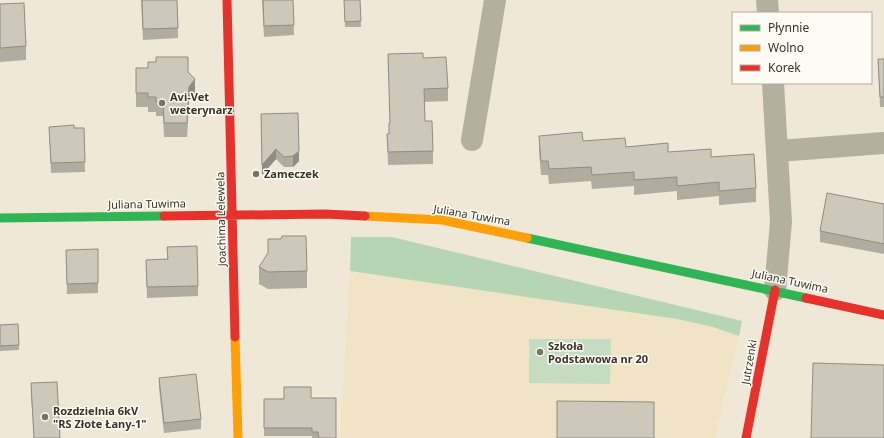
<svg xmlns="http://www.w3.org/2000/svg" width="884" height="438" font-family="'Noto Sans',sans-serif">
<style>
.built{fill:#f1e4c6}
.green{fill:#c6dcc2}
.forest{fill:#b5d5b4}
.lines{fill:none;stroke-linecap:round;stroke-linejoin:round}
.street{stroke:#b4b09f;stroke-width:22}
.fast{stroke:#30b455;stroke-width:9}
.slow{stroke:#ff9f0a;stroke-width:9}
.jam{stroke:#e5322d;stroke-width:9}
.wall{fill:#b1aca0}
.shaded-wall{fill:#908c82}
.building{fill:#cec8ba;stroke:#908c82}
.poi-dot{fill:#797364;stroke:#fdfbf4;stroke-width:1.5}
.labels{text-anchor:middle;stroke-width:3;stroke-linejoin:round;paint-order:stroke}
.poi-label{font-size:11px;font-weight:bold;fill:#393427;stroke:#fdfbf4;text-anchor:start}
.street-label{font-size:11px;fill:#393427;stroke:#fdfbf4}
</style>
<rect width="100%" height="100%" fill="#f0e8d6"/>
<path class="built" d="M350,271L677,319L713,327L739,336L715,438H340Z"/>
<path class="green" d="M529,339H611L610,384L529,383Z"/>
<path class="forest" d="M351,237H392L742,321L739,336L713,327L677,319L350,271Z"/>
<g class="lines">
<path class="street" d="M767,0L768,13
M773,83L781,222L775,290
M472,140L495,0
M778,151L884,143"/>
<path class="fast" d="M0,218L164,216
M527,238L806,298"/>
<path class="slow" d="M365,216L442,220L527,238
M235,337L238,438"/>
<path class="jam" d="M227,0L235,337
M164,216L325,214L365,216
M806,298L884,315
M746,438L775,290"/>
</g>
<path class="wall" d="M141,0H177L178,38L143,40Z
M262,0H293L294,35L264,37Z
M344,0H360L361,27H345Z
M0,4L26,46V60L0,62Z
M388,54L423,58L448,88V101L424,102L425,121L433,151V164L388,165L387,134H389V123H390Z
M878,59H884V107H880Z
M136,68L188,72L195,94L189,101L187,137H164L163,116H156V112H148V107H136Z
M261,114L299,161L293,167H284L276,159L262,175Z
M49,127L84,128L85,172L51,173Z
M539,136L583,141L626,147L711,157L756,188V202L719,205V196L677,200V191L634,195V186L592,189L591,181L549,184L548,175H541L539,151Z
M884,204V254L820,242V231Z
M167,247L198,286V296L147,298L146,260L167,259Z
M66,250L98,283V293L67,294Z
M259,267L307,271V288L268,289L259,284Z
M0,325L19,345V350L0,351Z
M159,378L201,419V429L164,433L159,388Z
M31,383L60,438H34L31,396Z
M311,398L336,438H312V436H264V399Z"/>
<path class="shaded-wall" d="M195,79V94L189,101L187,137L189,87Z
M276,149V159L262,175V165Z
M299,151V161L293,167V156Z"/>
<path class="building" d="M142,0H177L178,28L143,29Z
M263,0H293L294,25L264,26Z
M344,0H360L361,21L345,22Z
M24,3L26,46L0,48V4Z
M423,53V58L446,57L448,88L424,89L425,121H432L433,151L388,152L387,134H389V123H390L388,54Z
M156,57H188V72L195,79L189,87L187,123H164L163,102H156V97H148V93H136V68H148V62H156Z
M878,59H884V97H880Z
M298,113L299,151L293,156L284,157L276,149L262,165L261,114Z
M74,125V128H84L85,162L51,163L49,127Z
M582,132L583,141L625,138L626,147L668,143V152L711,149V157L754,154L756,188L719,191V182L677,186V177L634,180V172L592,175L591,167L549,169L548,161H541L539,136Z
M827,193L884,204V244L820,231Z
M282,236H306L307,271L268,272L259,267L268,253V239H281Z
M197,246L198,286L147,287L146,260L168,259L167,247Z
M98,249V283L67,284L66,250Z
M18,324L19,345L0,346V325Z
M813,363L884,365V438H811Z
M196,374L201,419L164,423L159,378Z
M57,382L60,438H34L31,383Z
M284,387H311V398H336V438H319L318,432H312V428H264V399H284Z
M557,401L654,402V438H557Z"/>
<g class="poi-dot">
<circle cx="162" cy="103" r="4"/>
<circle cx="256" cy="174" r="4"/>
<circle cx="540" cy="352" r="4"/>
<circle cx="45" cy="417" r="4"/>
</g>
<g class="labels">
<g class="poi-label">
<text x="170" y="101">Avi-Vet<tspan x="170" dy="13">weterynarz</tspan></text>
<text x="264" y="178">Zameczek</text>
<text x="548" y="350">Szkoła<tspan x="548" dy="13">Podstawowa nr 20</tspan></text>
<text x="53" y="415">Rozdzielnia 6kV<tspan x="53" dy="13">"RS Złote Łany-1"</tspan></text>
</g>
<g class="street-label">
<text transform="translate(147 204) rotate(-1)" y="4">Juliana Tuwima</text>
<text transform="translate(472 215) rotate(10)" y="4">Juliana Tuwima</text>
<text transform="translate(221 219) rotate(-91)" y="4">Joachima Lelewela</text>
<text transform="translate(790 281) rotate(12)" y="4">Juliana Tuwima</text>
<text transform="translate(749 362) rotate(-80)" y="4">Jutrzenki</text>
</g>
</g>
<rect x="732" y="12" width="140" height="72" fill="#fdfbf4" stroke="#afaba2"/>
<rect x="740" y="25" width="20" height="6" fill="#30b455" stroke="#afaba2"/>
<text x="768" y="32" font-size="12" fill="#393427">Płynnie</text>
<rect x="740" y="45" width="20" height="6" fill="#ff9f0a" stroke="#afaba2"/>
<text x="768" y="52" font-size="12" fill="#393427">Wolno</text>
<rect x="740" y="65" width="20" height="6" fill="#e5322d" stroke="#afaba2"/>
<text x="768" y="72" font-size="12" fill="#393427">Korek</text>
</svg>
